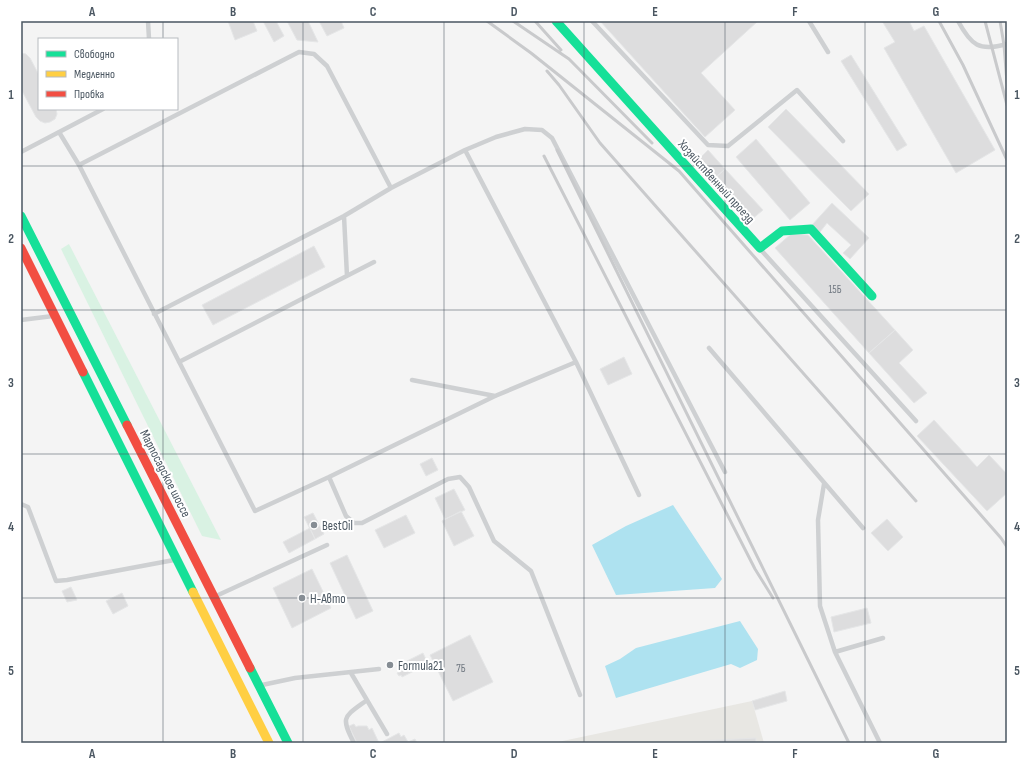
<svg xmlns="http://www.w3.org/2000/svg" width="1028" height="764" font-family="'Sofia Sans Condensed',sans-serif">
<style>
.commercial{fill:#e8e7e3}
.green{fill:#d9f2e3}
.water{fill:#aee2f0}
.building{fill:#ddddde;stroke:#e5e6e7}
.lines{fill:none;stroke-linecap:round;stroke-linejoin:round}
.lane{stroke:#ced0d2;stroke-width:4.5}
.fast{stroke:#16e098;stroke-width:9}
.slow{stroke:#ffcf43;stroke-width:9}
.jam{stroke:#f24e42;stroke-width:9}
.rail{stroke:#c9cacc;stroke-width:3}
.grid{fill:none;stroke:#4a5661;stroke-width:1;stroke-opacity:0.55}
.poi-dot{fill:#868d94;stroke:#fff;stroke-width:1.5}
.labels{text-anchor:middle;stroke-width:4;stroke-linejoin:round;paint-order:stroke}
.number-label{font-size:11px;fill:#707881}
.street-label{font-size:13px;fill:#4a5661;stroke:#fff}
.poi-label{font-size:13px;fill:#4a5661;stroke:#fff;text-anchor:start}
.neatline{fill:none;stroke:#4a5661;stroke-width:1.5}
.grid-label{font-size:13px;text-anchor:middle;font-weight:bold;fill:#4a5661}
</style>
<rect width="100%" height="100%" fill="#f4f4f4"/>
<path class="commercial" d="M752,701L764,743H553Z"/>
<path class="green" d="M69,244L221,540L202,536L61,249Z"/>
<path class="water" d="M673,505L722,579L715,588L616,595L592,545L626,526Z
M740,621L758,649L757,660L740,668L731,664L616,698L605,666L620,659L636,648Z"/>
<path class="building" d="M228,21H253L257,31L235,40Z
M263,21H276L284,36L274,42Z
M287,21H308L318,42L297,40Z
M319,21H341L344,28L327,36Z
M600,21H758L701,73L735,110L705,137Z
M882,21H909L914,31L924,26L995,150L956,173L884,48L895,42Z
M21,53L26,54L30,58L39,75V109H56L57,114L55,119L50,122L45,123L40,121L36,117L21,89Z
M851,55L907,145L897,151L841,61Z
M786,109L869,194L851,211L768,127Z
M756,139L810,203L790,220L736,157Z
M708,150L725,169L714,179L697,161Z
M725,169L763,210L751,220L714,179Z
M832,203L869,238L850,259L843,253L851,245L827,223L820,232L812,225Z
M791,234L808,235L895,330L869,353L775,248Z
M314,246L325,267L213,325L202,305Z
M895,330L913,350L899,363L927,393L914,403L869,353Z
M624,357L632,374L608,385L600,369Z
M934,420L977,467L989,455L1007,474V493L987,511L917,436Z
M432,458L438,470L426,476L420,464Z
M454,489L465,510L445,519L435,498Z
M461,511L474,536L454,546L442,521Z
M313,513L324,534L315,539L304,517Z
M406,515L415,533L384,548L375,530Z
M887,519L903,537L888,551L871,533Z
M310,528L315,539L289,553L283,542Z
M347,555L373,611L356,619L330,563Z
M312,569L331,608L292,628L273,588Z
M71,587L77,600L67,602L62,591Z
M122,593L128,606L113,614L106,601Z
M867,608L871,623L834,632L831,617Z
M470,635L493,682L453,701L430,655Z
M423,653L428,664L402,677L401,675L399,676L397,673L400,672L397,666Z
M785,691L787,701L755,710L752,701Z
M354,724L356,727L358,726H367L369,730L372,728L379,743H357L349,726Z
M399,733L401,737L404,735L408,742L415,739L417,743H380Z
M756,738V743H664Z"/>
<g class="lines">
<path class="lane" d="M148,21L149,39
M592,21L708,145L728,146L797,90L843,141
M809,21L828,52
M958,21C971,45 979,52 1007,44
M59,132L79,165L255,511L329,477L495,396L576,362
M465,150L576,362L639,495
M21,152L103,109
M79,165L299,52L314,54L327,66L391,188
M344,216L347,276
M761,250L916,421
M154,314L344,216L391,188L465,150L496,137L525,129L542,130L552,138L725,472
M21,320L53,316
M709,348L863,528
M179,362L374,262
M412,380L495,396
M329,477L346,516L354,523H362L448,479L460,477L469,487L494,541L531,571L580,695
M824,484L818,520L820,606L835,652L880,743
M21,504L28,507L56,581L67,580L174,560
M216,596L327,545
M835,652L883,638
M351,673L387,734
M262,685L295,678L379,669
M354,743C340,716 344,717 367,700"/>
<path class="fast" d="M556,21L760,248L782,231L811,229L872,296
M21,216L127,425
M83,372L193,592
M250,668L288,743"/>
<path class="slow" d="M193,592L269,743"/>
<path class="jam" d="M21,248L83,372
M127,425L250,668"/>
<path class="rail" d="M487,21L531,53L679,171L1001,538L1007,547
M513,21L569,59L652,143
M535,21L561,50
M939,21L963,65L1007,160
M985,21L1007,105
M1000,21L1004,45L1007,83
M547,71L559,85L600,143L916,501
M557,150L849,743
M544,156L755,569L773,598"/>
</g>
<path class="grid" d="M163,21V39M303,21V743M444,21V743M584,21V743M725,21V743M865,21V743M163,109V743M21,166H1007M21,310H1007M21,454H1007M21,598H1007"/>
<g class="poi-dot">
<circle cx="314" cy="525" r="4"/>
<circle cx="302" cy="598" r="4"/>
<circle cx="390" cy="665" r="4"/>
</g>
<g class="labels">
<g class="number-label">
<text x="835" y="293">15Б</text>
<text x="461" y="672">7Б</text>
</g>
<g class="street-label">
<text transform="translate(717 181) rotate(48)" y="5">Хозяйственный проезд</text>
<text transform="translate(166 473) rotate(63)" y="5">Марпосадское шоссе</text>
</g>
<g class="poi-label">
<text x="322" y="530">BestOil</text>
<text x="310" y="603">Н-Авто</text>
<text x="398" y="670">Formula21</text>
</g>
</g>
<rect width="1028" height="764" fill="none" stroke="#ffffff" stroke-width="44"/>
<rect x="38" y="38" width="140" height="72" fill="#ffffff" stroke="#b7bbc0"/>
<rect x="46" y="51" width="20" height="6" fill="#16e098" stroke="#b7bbc0"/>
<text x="74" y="58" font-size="12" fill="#4a5661">Свободно</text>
<rect x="46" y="71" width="20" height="6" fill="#ffcf43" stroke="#b7bbc0"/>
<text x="74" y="78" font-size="12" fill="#4a5661">Медленно</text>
<rect x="46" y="91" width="20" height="6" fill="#f24e42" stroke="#b7bbc0"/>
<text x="74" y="98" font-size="12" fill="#4a5661">Пробка</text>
<rect x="22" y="22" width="984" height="720" class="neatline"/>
<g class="grid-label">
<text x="92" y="16">A</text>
<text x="233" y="16">B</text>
<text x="373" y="16">C</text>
<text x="514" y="16">D</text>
<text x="655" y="16">E</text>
<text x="795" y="16">F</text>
<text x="936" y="16">G</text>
<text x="11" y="99">1</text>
<text x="1017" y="99">1</text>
<text x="11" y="243">2</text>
<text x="1017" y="243">2</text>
<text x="11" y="387">3</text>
<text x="1017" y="387">3</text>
<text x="11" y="531">4</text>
<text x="1017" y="531">4</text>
<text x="11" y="675">5</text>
<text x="1017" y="675">5</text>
<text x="92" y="758">A</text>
<text x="233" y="758">B</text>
<text x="373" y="758">C</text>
<text x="514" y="758">D</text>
<text x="655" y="758">E</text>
<text x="795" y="758">F</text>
<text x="936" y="758">G</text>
</g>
</svg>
